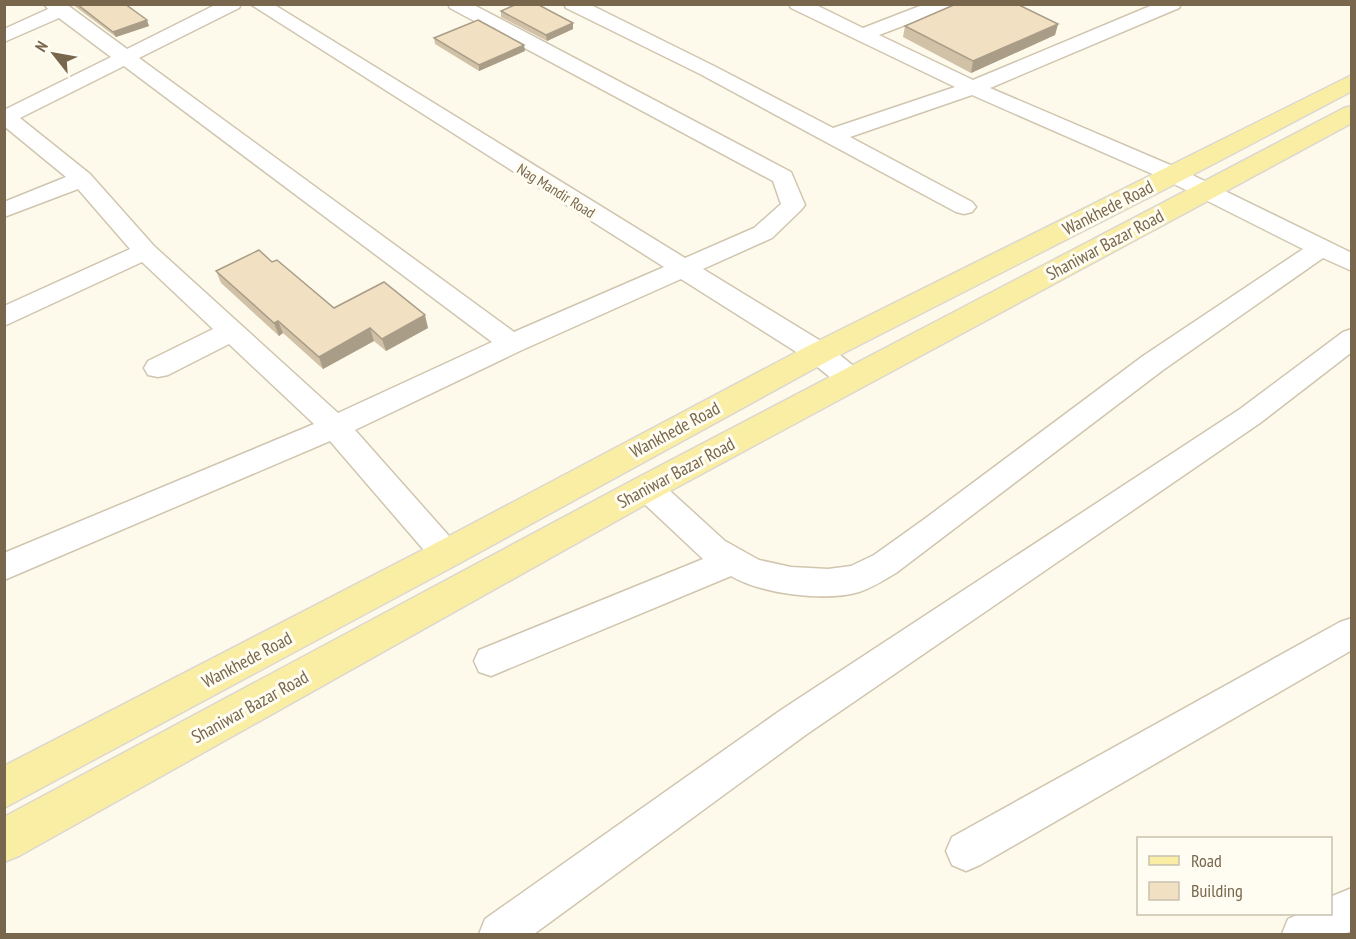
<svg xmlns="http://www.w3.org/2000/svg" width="1356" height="939" font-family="'PT Sans Narrow',sans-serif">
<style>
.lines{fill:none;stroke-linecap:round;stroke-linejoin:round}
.minor-casing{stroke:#d0c5af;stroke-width:3}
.major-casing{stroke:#dcd7d1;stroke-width:3}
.minor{fill:#fff;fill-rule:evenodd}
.major{fill:#faeea4;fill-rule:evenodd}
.wall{fill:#d0c1a7}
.shaded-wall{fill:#a99d88}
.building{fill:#f2e0c2;stroke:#a99d88;stroke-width:1.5}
.labels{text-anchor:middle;stroke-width:6;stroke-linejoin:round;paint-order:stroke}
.far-street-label{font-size:15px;fill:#79674d;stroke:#fffdf2}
.street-label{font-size:18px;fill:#79674d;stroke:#fffdf2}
</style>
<rect width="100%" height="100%" fill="#fdfaeb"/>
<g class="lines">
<defs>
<path id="minor" d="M44,4H66L127,49L217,4H241L239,8L139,58L514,332L664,267L250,4H273L685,258L754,228L781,204L773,181L450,8L448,4H472L791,172L805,205L801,210L772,238L703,269L829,346L862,373L866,380L862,387L852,390L842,387L809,360L681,279L522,350L355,430L457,545L462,554L457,563L446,567L435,563L330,441L4,580V553L314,424L229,344L168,375L158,377L148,375L144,368L148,361L213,329L142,262L4,326V306L130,249L78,189L4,217V202L66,177L4,126V110L111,57L59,18L4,42V29L48,9ZM124,66L492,342L338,413L154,246L90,174L20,118Z
M564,4H589L714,66L833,128L955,87L791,8L789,4H814L863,28L925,4H952L950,8L879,35L973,80L1155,4H1181L1179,8L990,88L1182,170L1352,253V271L1323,258L1163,370L896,573C884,580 872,588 859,592C824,602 762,594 731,576L491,676L479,672L474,661L479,650L703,559L636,496L632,488L636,480L647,476L658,480L725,541L759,560L791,567L828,569L851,566L874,555L923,520L1143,356L1303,249L1166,180L972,95L850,137L972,202L976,207L972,212L964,214L956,212L700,74L566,8Z
M1352,329V352L1260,423L807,734L534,934H479L485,919L781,710L1240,409L1343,332Z
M1352,618V650L980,865L966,871L952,865L946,851L952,837L1340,622Z
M1352,888V931L1344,934H1282L1288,919L1299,914H1330V897Z"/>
<path id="major" d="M1352,75V91L1183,180L830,360L458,564L4,808V766L434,544L808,346Z
M1352,106V123L659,497L19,856L4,862V817L635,479L1344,108Z"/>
</defs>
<use href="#minor" class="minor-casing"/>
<use href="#major" class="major-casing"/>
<use href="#minor" class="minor"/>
<use href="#major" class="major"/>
</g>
<path class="wall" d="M72,4H125L149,26L116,37Z
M501,11L573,29L547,41L501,17Z
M1058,24L1055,35L971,73L903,37L905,26Z
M434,38L525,51L479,71L435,44Z
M272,262L334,308L428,328L386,351L374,341L323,369L283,333L279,336L221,283L216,271Z"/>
<path class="shaded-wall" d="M147,20L149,26L116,37L113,32Z
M573,23V29L547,41L546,35Z
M1058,24L1055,35L971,73L973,61Z
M524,45L525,51L479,71V65Z
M425,315L428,328L386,351L382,339Z
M278,321L283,333L279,336L274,323Z
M370,328L374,341L323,369L319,357Z"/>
<path class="building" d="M77,4H125L147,20L113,32Z
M517,4H537L573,23L546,35L501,11Z
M956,4H1017L1058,24L973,61L905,26Z
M478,20L524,45L479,65L434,38Z
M259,250L272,262L277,260L334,308L384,282L425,315L382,339L370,328L319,357L278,321L274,323L216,271Z"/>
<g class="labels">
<g class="far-street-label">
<text transform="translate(556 191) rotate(32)" y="5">Nag Mandir Road</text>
</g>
<g class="street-label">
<text transform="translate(1108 208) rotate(-27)" y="6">Wankhede Road</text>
<text transform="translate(1105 245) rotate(-28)" y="6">Shaniwar Bazar Road</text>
<text transform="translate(675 430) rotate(-28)" y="6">Wankhede Road</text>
<text transform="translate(676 473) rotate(-28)" y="6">Shaniwar Bazar Road</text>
<text transform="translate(247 660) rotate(-28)" y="6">Wankhede Road</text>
<text transform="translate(250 707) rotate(-29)" y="6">Shaniwar Bazar Road</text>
</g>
</g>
<rect width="1356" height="939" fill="none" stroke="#79674d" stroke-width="12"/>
<rect x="1137" y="837" width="195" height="78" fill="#fffdf2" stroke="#c9c1b0" stroke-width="1.5"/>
<rect x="1149" y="856" width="30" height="9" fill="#faeea4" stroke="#c9c1b0" stroke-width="1.5"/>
<text x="1191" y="867" font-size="18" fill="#79674d">Road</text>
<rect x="1149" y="882" width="30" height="18" fill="#f2e0c2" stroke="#c9c1b0" stroke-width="1.5"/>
<text x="1191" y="897" font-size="18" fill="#79674d">Building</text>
<g transform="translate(54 54) rotate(301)" stroke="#fffdf2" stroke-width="4.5" paint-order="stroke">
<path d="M0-4.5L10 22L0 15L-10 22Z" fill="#79674d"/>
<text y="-9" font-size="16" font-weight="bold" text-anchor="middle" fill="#79674d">N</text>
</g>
</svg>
